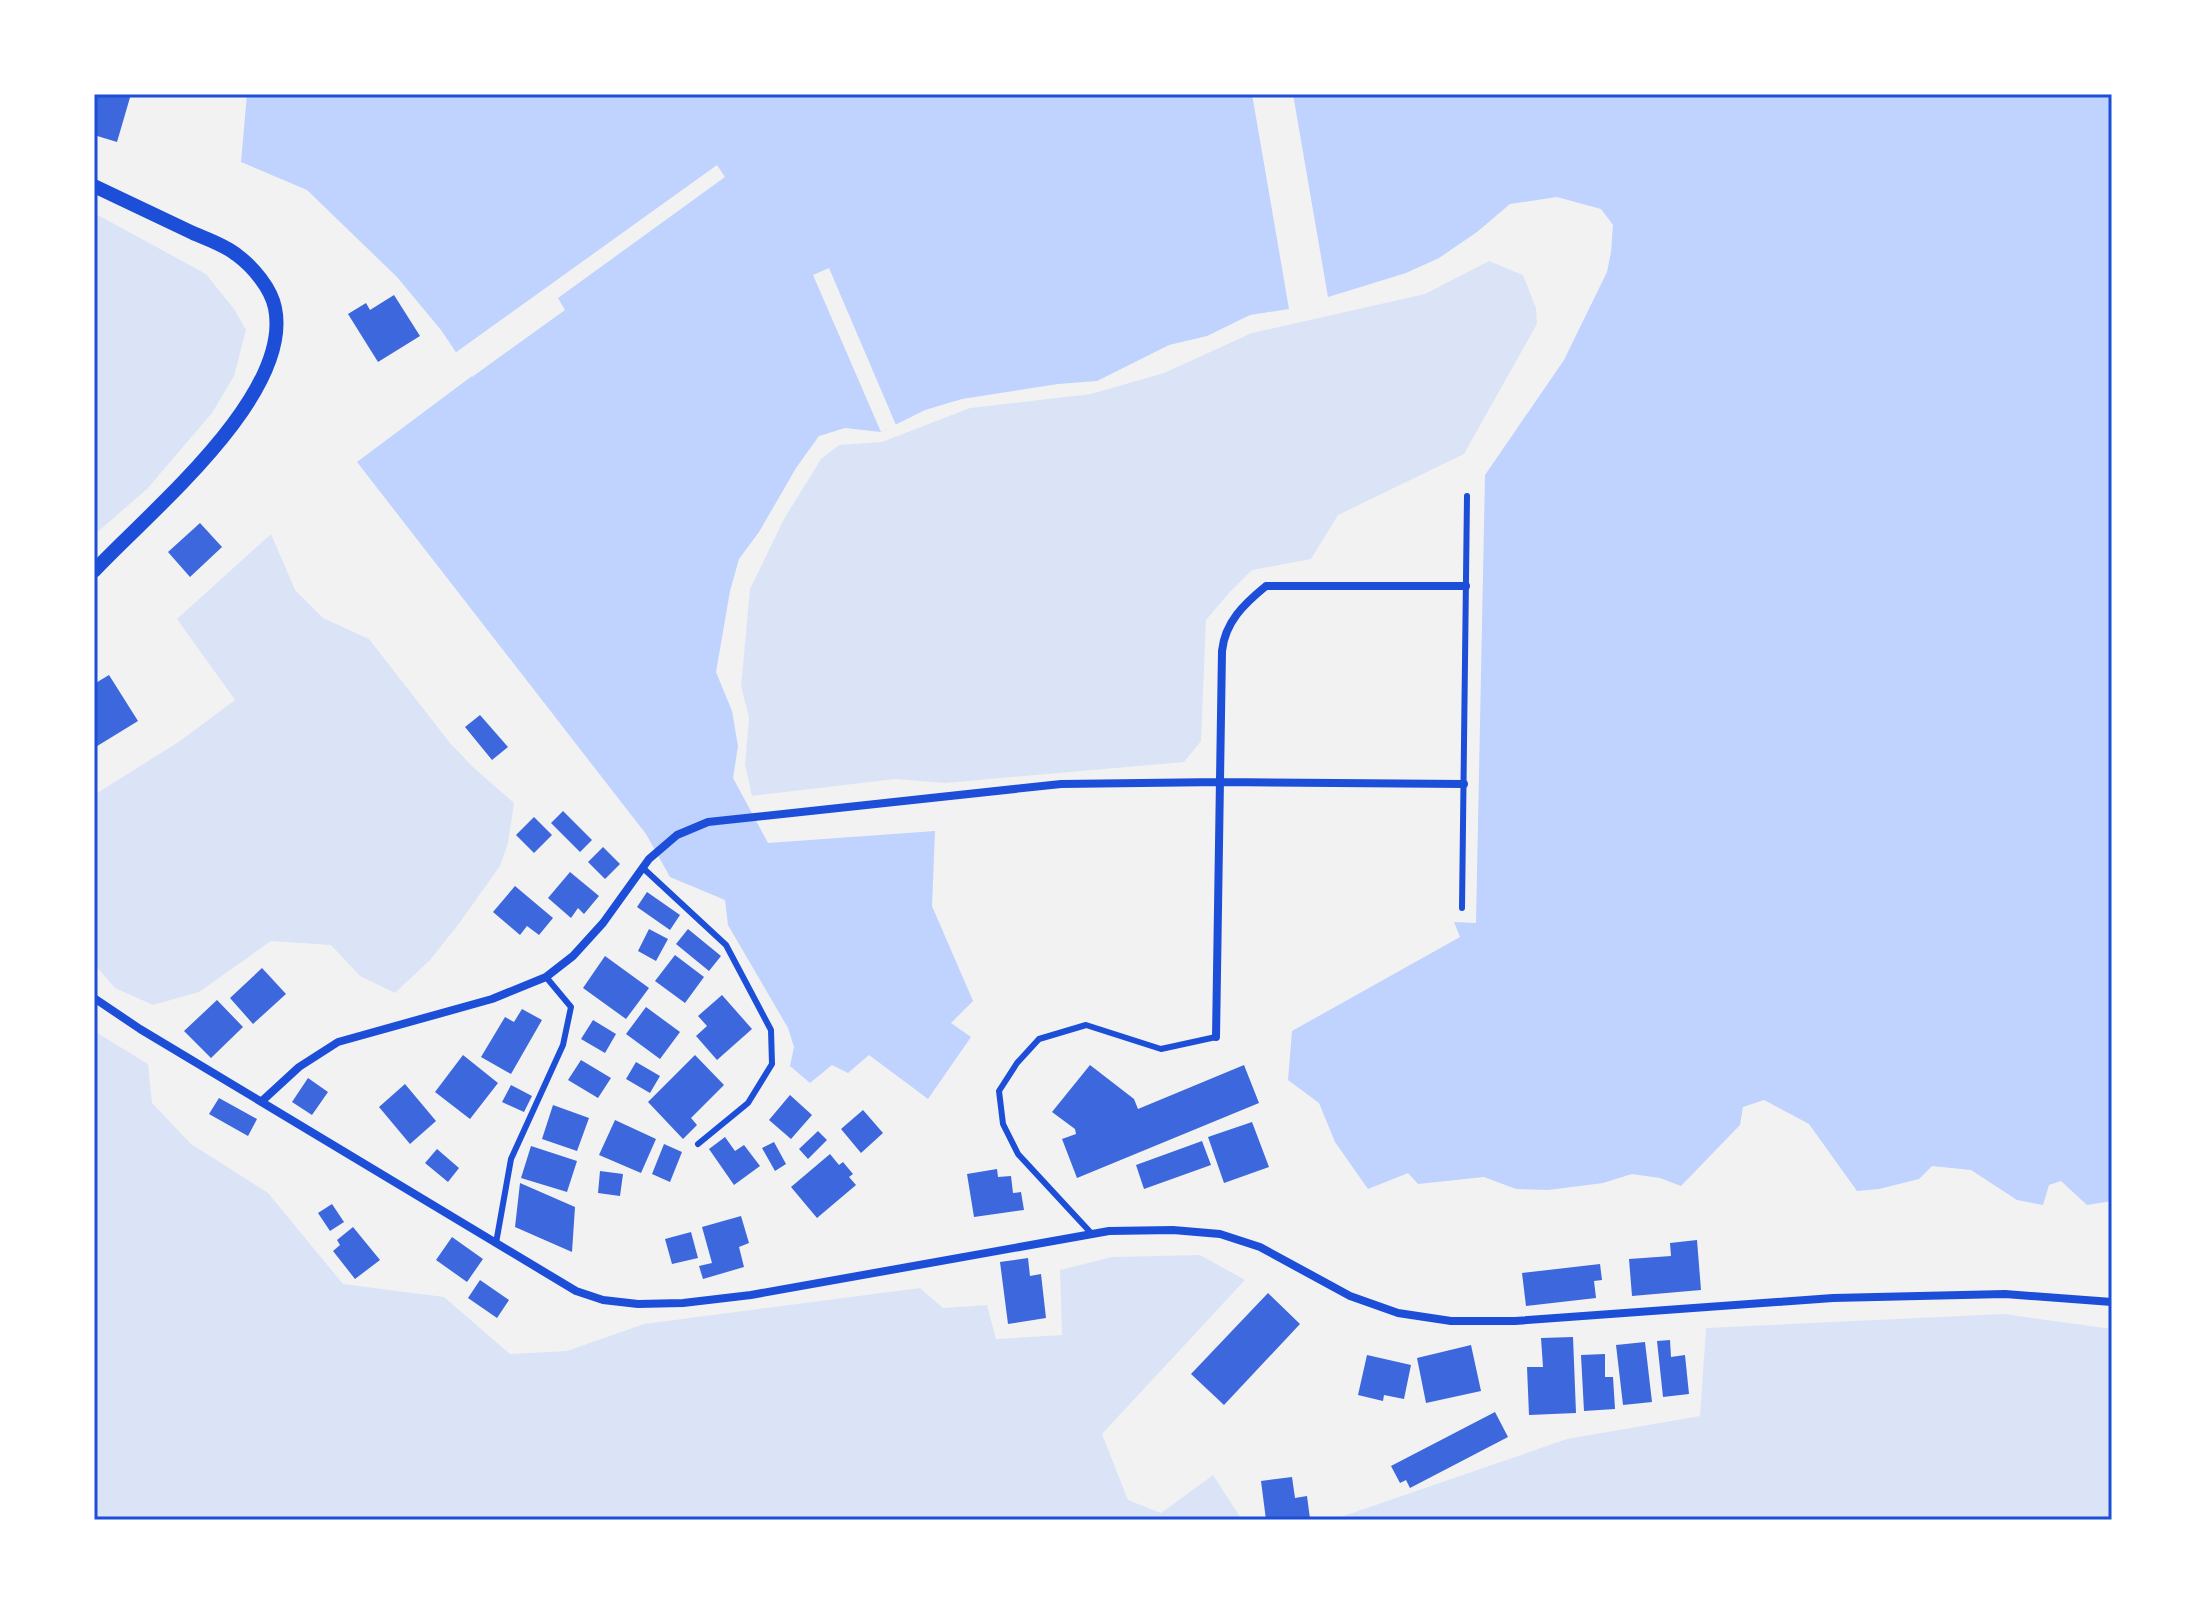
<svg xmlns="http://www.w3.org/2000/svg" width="2206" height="1614" font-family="'DejaVu Sans',sans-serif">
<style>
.green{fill:#dbe4f7}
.water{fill:#bfd3fe}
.pier{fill:#f2f2f2}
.building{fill:#3d67dc}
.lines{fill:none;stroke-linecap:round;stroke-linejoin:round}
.service{stroke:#1d4ed8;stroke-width:6}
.minor{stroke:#1d4ed8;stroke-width:8}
.tertiary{stroke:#1d4ed8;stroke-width:14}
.neatline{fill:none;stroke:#1d4ed8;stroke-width:3}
</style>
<rect width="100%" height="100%" fill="#f2f2f2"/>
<path class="green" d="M94,213L206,274L234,309L246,330L234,376L212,413L147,489L94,535Z
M1489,261L1523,275L1536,308L1537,324L1464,454L1338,515L1311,559L1252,570L1229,593L1206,620L1201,741L1184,762L945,783L895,779L752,796L745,764L749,718L741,686L750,589L784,519L821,459L839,445L882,442L970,408L1091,394L1164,373L1252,333L1425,294Z
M271,534L295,590L323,618L369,639L450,743L474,768L514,803L508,843L500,866L458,925L430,960L395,993L360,976L331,945L271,941L199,992L153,1005L115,988L94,964V795L180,741L235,700L177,619Z
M94,1031L148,1064L152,1103L191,1144L268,1193L343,1284L444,1297L510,1354L567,1351L644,1324L920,1288L943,1308L987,1305L996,1339L1062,1335L1060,1270L1112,1257L1200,1255L1245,1280L1102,1434L1128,1500L1161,1513L1213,1475L1242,1520H94Z
M2004,1314L2112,1329V1520H1332L1567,1439L1700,1416L1706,1328Z"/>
<path class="water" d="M247,94H1252L1289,309L1250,315L1207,336L1169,345L1097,381L1058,384L962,399L925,410L881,432L845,428L819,436L796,468L759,532L739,559L730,591L716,672L732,711L738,746L733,778L768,843L935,831L932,906L973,1001L951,1023L971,1037L928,1099L869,1055L848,1073L832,1065L810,1083L790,1066L794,1047L788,1028L728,925L725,900L670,877L646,834L357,462L472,376L441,330L397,277L307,190L241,162Z
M1293,94H2112V1201L2087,1205L2061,1181L2049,1185L2043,1205L2017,1200L1971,1170L1932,1166L1919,1179L1879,1189L1857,1191L1809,1124L1764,1100L1743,1107L1740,1125L1681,1186L1660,1178L1632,1174L1603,1183L1548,1190L1516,1189L1484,1177L1418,1184L1408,1173L1368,1189L1335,1142L1319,1103L1288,1080L1292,1031L1460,937L1454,922L1476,923L1485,475L1564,360L1607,272L1611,252L1613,225L1601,209L1557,197L1510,204L1477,232L1439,258L1406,273L1328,297Z"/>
<path class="pier" d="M717,165L725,177L558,298L565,310L472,377L455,353Z
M829,268L896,425L881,432L813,275Z"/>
<path class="building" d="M94,94H131L117,142L94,135Z
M394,295L420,336L378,362L348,314L366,303L370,310Z
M200,523L222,547L190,577L168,552Z
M109,675L138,721L94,748V684Z
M480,715L508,747L492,760L465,727Z
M563,811L592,840L580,852L551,823Z
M534,817L552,835L534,853L516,835Z
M603,847L620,864L605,879L588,862Z
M570,872L599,896L584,914L578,908L571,918L548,898Z
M515,886L553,918L539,935L527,926L520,935L493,912Z
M647,892L680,915L670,930L637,907Z
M649,929L668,939L656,961L638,951Z
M688,929L721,956L709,971L676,944Z
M675,955L704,977L685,1003L655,981Z
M605,956L649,988L626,1019L583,988Z
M262,968L286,994L253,1024L230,998Z
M722,995L752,1029L717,1060L696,1036L707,1026L698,1016Z
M217,1000L243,1027L211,1058L184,1031Z
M646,1007L680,1032L660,1059L626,1034Z
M522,1009L542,1020L511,1074L481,1057L505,1017L514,1022Z
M593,1020L616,1034L605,1053L581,1039Z
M463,1055L498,1083L470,1119L435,1092Z
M695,1055L724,1085L691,1118L697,1125L683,1139L648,1102Z
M581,1060L611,1078L598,1098L568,1080Z
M636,1062L660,1076L650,1093L626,1079Z
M1090,1065L1134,1099L1138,1109L1244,1065L1259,1103L1077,1178L1062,1139L1076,1134L1075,1129L1052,1112Z
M308,1078L328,1092L312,1115L292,1102Z
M405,1084L436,1121L410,1144L379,1107Z
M511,1085L532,1096L524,1112L502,1102Z
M790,1095L812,1115L791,1139L769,1120Z
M219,1098L257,1119L248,1136L209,1114Z
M553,1105L589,1118L577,1151L542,1139Z
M863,1110L883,1133L861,1153L841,1129Z
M615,1120L656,1139L641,1173L599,1155Z
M1252,1122L1269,1167L1224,1183L1208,1137Z
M818,1131L827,1140L808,1159L799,1149Z
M725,1137L735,1151L744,1145L760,1166L734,1185L709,1149Z
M1202,1141L1211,1165L1144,1189L1136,1165Z
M774,1142L786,1164L775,1171L762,1148Z
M664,1144L682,1152L670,1182L652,1174Z
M531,1146L577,1161L567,1192L521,1178Z
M437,1149L459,1168L448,1182L425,1163Z
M830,1154L839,1165L843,1162L853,1174L849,1177L856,1185L817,1218L791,1187Z
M997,1169L998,1177L1011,1176L1013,1193L1021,1192L1024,1210L974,1217L967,1174Z
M600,1171L623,1174L620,1196L598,1193Z
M520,1183L575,1207L572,1252L515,1227Z
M332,1204L344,1222L330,1231L318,1213Z
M741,1216L749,1243L739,1247L744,1267L703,1279L699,1266L712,1263L702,1227Z
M353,1227L380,1260L355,1279L333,1251L340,1245L337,1240Z
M691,1232L698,1258L672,1264L665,1239Z
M452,1237L483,1259L467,1282L436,1260Z
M1697,1240L1701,1290L1632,1296L1629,1259L1671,1256L1670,1243Z
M1028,1258L1030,1276L1041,1274L1046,1318L1008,1324L1000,1262Z
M1600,1264L1602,1280L1594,1281L1596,1298L1526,1306L1522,1273Z
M480,1280L509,1300L497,1318L468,1298Z
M1268,1293L1300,1324L1224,1405L1191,1374Z
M1573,1337L1576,1413L1529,1415L1527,1367H1543L1541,1338Z
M1670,1340L1671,1357L1685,1355L1689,1394L1663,1397L1657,1341Z
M1645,1342L1652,1402L1623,1405L1616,1345Z
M1471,1345L1481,1391L1426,1403L1417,1358Z
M1605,1354V1377H1613L1615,1409L1584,1411L1581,1355Z
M1367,1355L1411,1365L1404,1399L1384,1395L1383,1401L1358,1395Z
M1495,1412L1508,1437L1410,1488L1406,1480L1400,1483L1391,1466Z
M1292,1477L1295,1498L1307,1496L1310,1519L1266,1520L1261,1481Z"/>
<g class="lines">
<path class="service" d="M643,868L726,945L771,1030L772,1064L748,1103L698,1144
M1462,908L1467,496
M1092,1234L1018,1154L1003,1124L999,1091L1017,1063L1039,1039L1086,1025L1161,1049L1216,1037
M496,1243L511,1159L563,1045L571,1007L546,977"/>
<path class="minor" d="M94,998L140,1029L576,1291L603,1300L638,1304L683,1303L751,1295L1109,1231L1173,1230L1220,1234L1260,1247L1350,1296L1398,1313L1451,1321H1515L1833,1298L2005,1294L2112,1302
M1216,1037L1222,651C1225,622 1244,604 1266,586H1466
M262,1101L299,1067L338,1042L492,999L546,977L573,956L603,923L649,859L677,835L708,822L1061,784L1221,782L1464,784"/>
<path class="tertiary" d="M94,186C127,202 160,217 193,233C207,239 225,245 237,255C253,267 271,288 275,308C293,396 148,513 94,571"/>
</g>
<rect width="2206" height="1614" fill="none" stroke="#ffffff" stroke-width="192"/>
<rect x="96" y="96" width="2014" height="1422" class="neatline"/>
</svg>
